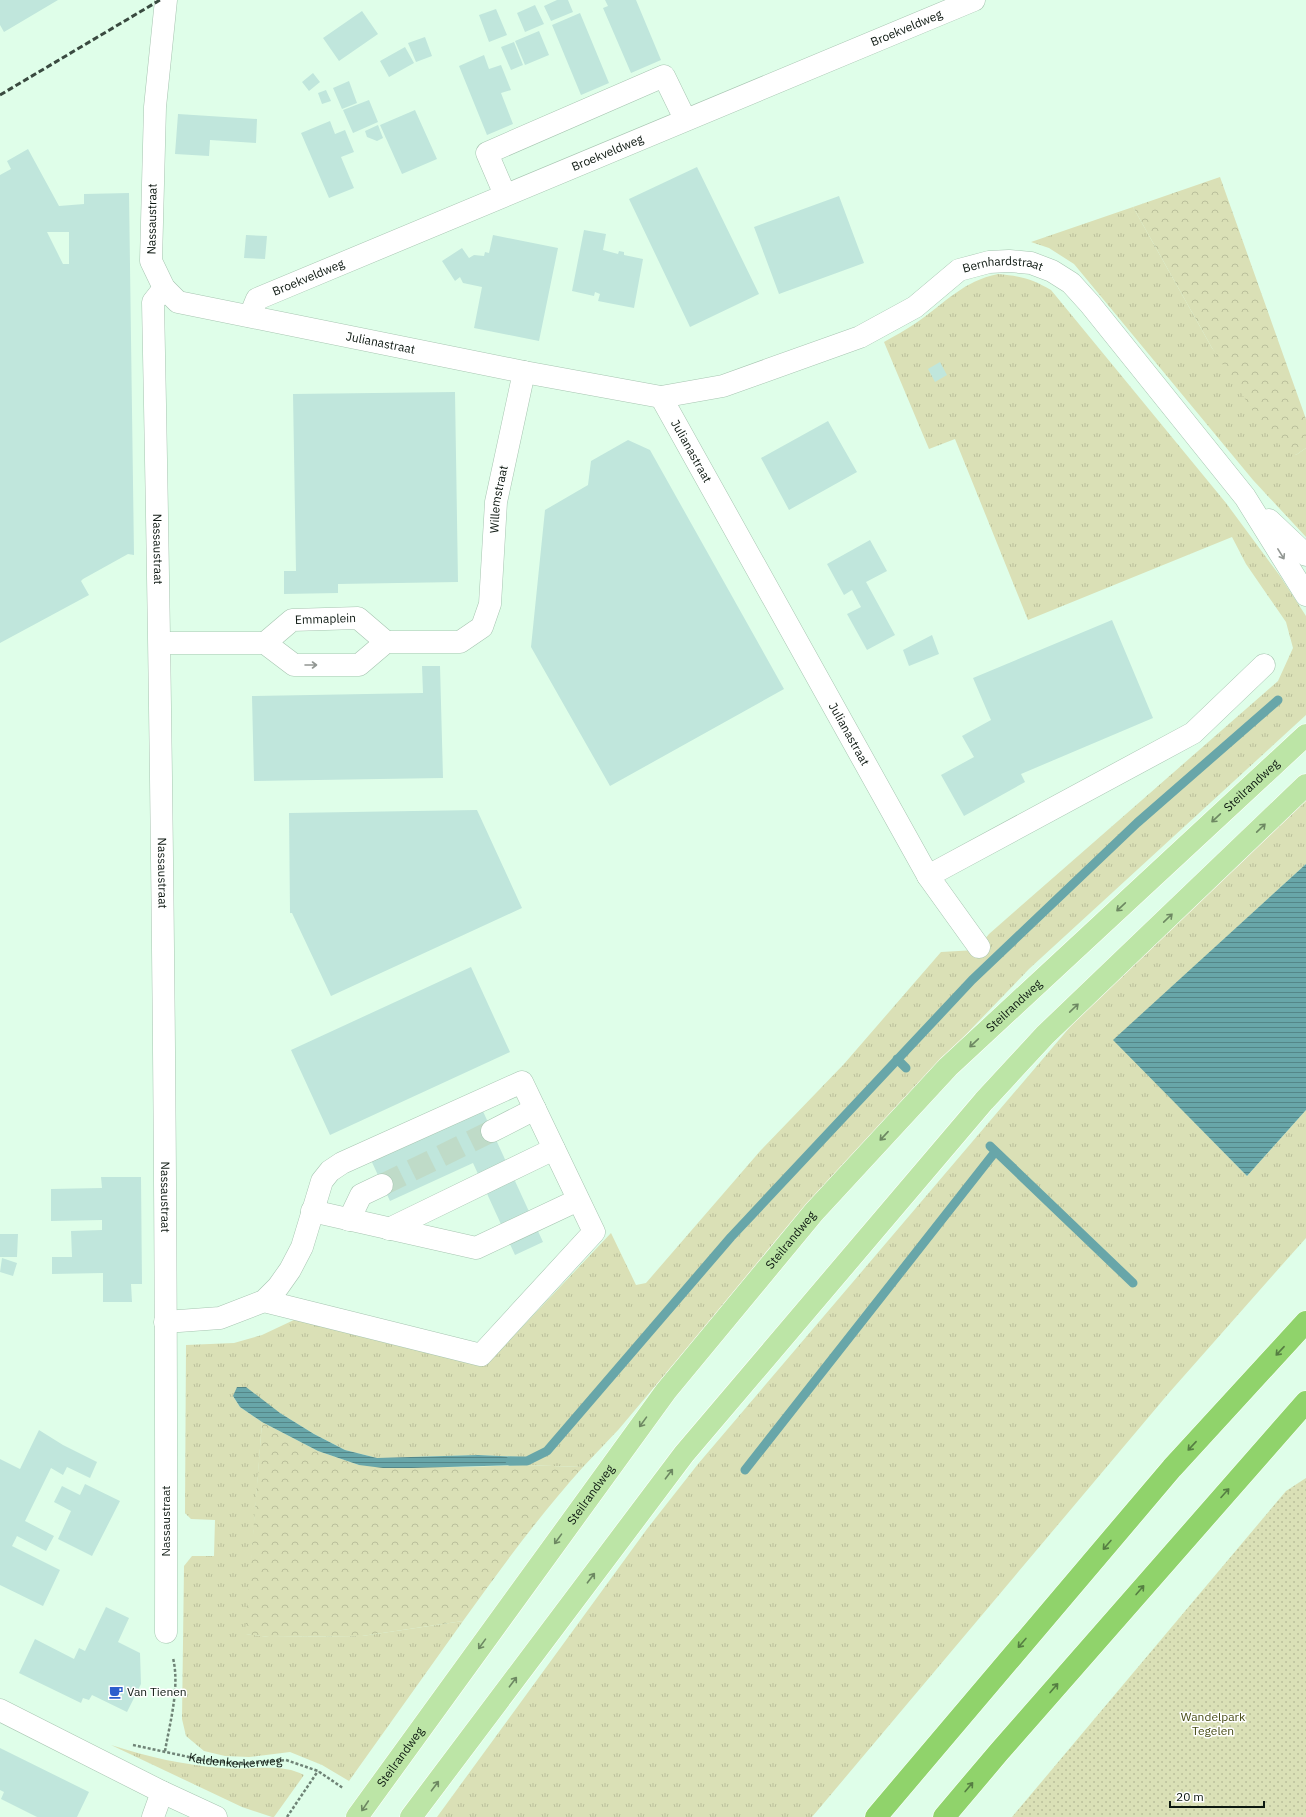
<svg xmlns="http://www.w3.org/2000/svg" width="1306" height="1817" font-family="'IBM Plex Sans',sans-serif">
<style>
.grass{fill:url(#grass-tufts)}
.forest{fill:url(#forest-crowns)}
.park{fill:url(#park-dots)}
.water{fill:url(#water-rules)}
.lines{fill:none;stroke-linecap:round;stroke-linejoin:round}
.stream{stroke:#68a6a9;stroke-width:9}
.building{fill:#c0e6dc;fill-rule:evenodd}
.minor-tunnel{stroke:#bfdbc8;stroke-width:22;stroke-dasharray:22 11;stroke-linecap:butt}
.minor-casing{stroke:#a7c5b1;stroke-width:23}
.major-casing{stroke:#fff;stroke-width:23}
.highway-casing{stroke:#fff;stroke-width:23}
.path{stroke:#6f8376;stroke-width:2.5;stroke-dasharray:3 2;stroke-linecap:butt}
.minor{stroke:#fff;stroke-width:22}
.major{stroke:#bce5a6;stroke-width:22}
.highway{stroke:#90d36b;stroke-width:22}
.rail{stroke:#3a4a40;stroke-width:3;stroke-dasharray:6 3;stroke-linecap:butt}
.oneway{stroke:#929793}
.oneway2{stroke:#6d8862}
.oneway3{stroke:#557e42}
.labels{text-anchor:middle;stroke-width:3;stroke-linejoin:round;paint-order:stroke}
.street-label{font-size:12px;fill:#0c1710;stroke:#fff}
.poi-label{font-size:12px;fill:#0c1710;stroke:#fff;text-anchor:start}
.park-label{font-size:12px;fill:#464b15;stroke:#fff}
</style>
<defs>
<pattern id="grass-tufts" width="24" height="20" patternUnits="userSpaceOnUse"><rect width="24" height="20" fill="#dae0b6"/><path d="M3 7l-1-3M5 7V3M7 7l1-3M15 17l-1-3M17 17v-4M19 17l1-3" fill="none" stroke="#babf9b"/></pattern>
<pattern id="forest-crowns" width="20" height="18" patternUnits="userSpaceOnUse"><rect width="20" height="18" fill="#dae0b6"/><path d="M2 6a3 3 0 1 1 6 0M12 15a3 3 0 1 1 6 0" fill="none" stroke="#babf9b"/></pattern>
<pattern id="park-dots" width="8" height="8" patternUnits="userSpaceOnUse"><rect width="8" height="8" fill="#dae0b6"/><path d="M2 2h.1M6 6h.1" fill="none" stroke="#babf9b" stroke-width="1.8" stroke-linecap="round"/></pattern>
<pattern id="water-rules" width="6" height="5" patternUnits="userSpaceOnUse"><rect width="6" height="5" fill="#68a6a9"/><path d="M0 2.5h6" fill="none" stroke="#548688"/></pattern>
</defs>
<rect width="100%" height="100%" fill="#dffee9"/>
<path class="grass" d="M1133,207L1212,348L1296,455L1306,448V537L1253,480L1074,264L1049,248L1031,242Z
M998,274C1021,276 1032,279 1051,290L1226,503L1280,576L1306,616V715L1029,969L899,1104L795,1220L619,1429L583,1467L523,1465L521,1457L478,1455L377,1458L345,1450L314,1434L280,1413L233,1396L240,1407L262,1422L246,1634L269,1637L362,1636L463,1621L349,1781L322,1765L290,1752L249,1757L225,1756L204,1751L186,1736L182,1719L184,1566L192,1556H214L215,1520L191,1519L185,1513L186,1345L234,1343L262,1335L296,1319L474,1361H490L611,1233L636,1285L646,1283L761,1150L844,1064L941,952L976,950L989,934L1278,681L1293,648L1286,622L1246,564L1232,537L1028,620L955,439L929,449L884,342C894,336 906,330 916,323C945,303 963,281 998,274Z
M1306,796V864L1114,1040L1247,1176L1306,1110V1238L1289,1257L1168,1394L812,1817H437L647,1529L698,1464L1087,1007L1243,861Z
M111,1745C148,1757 184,1765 222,1768C249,1771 280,1762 304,1775L274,1817H272L242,1807Z"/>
<path class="forest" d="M1220,177L1306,419V448L1296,455L1271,439L1212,348L1133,207Z
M262,1422L318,1451L359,1465L464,1467L523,1465L583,1467C539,1516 501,1568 463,1621L362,1636L269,1637L245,1634Z"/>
<path class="park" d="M1306,1478V1817H1012L1286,1491Z"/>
<path class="water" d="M1306,864V1110L1247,1176L1113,1040Z
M237,1387H246L280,1413L314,1434L345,1450L377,1458L478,1455L521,1457L523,1465L412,1468H383L359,1465L318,1451L262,1422L240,1407L233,1396Z"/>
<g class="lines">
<path class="stream" d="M897,1059L906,1068
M990,1146L1133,1283
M510,1461H527L547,1451L731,1237L972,980L1137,823L1278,700
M745,1470L995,1152"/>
</g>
<path class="building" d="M0,0H58L4,32L0,25Z
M557,0H568L573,12L551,21L544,6Z
M605,0H636L661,60L631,73L603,8L608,6Z
M535,5L544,24L525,32L517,13Z
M496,9L507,35L489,42L479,15Z
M362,11L378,34L339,61L323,38Z
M580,13L609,83L581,95L552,25Z
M539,31L549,55L525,65L515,41Z
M425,37L432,56L416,62L408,43Z
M514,42L523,65L511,70L501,47Z
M405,47L414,63L389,77L380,61Z
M484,55L489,69L501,65L511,90L501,93L513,124L487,135L459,66Z
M313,73L320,82L309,91L302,82Z
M349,81L357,103L342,109L333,88Z
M326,90L331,101L322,104L318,93Z
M369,100L378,122L353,133L343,110Z
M415,110L437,159L402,174L380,125Z
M178,114L257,119L256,143L210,140L209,156L175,154Z
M330,121L335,134L345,130L354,152L341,157L354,188L329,198L301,133Z
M378,125L383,138L377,141L367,137L365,131Z
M28,149L59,206L84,204V194L129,193L134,555L128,554L83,579L81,581L89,595L0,643V175L11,169L7,161ZM47,232H69V264H63Z
M697,167L759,294L690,327L629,199Z
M839,196L864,263L779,294L754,227Z
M584,230L606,234L603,250L618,254L619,251L624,252V255L643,259L634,308L598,301L600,294L595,292L594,296L572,291Z
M246,235L267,236L265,259L244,258Z
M493,235L558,248L539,341L474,328L482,287L463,283L460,277L455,281L442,261L462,248L469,258L474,255L484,256L485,252L489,253Z
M940,362L947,375L935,382L928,369Z
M455,392L458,582L338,584V593L284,594V571H296L293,394Z
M828,421L857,472L789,510L761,458Z
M628,440L650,450L784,689L610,786L531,647L545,510L588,485L591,461Z
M870,540L887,571L866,582L895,635L867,650L847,614L861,607L852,590L844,595L827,564Z
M1112,620L1153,718L1021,774L1025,782L964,816L941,775L974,757L962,736L991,720L973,678Z
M932,635L939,654L909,666L903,650Z
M422,666H440L443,778L254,781L252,696L423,693Z
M477,810L522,908L331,996L292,913H290L289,813Z
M471,967L510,1052L330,1135L291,1050Z
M481,1107L543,1242L515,1255L473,1163L390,1201L370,1158Z
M101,1177H141L142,1284H131L132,1302H103V1273L52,1274V1257H72L71,1231L102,1230V1220L51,1221V1189L102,1188Z
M0,1234H18L17,1257H0Z
M2,1258L17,1263L13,1276L0,1272Z
M39,1430L63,1445L97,1462L90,1478L67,1467L63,1475L51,1468L25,1521L54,1536L46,1551L17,1536L12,1546L60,1570L43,1606L0,1585V1459L20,1469Z
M85,1484L120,1501L92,1556L58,1539L71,1511L54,1502L62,1486L80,1495Z
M106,1607L129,1618L118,1642L140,1653L141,1684L127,1712L92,1695L89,1700L83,1698L81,1703L19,1673L35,1639L74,1659L79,1648L85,1651Z
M0,1748L89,1792L77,1817H37L1,1799L4,1792L0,1790Z"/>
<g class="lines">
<path class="minor-tunnel" d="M382,1185L492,1131"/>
<defs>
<g id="minor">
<path id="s2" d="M166,0L155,107L151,261L164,288L178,302L524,372L661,397L723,386L860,337L915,307L959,270L989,262L1009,261L1031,263L1052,271L1071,283L1090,304L1245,497L1306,595"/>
<path d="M505,195L487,153L664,76L685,119"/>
<path id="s3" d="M164,288L153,302C162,746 167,1189 166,1632"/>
<path id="s4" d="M250,316L257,299L974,0"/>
<path id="s5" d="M661,397L928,876L979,947"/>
<path d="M1269,520L1306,555"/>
<path id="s6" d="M160,643H265L294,665H359L386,642H460L482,627L490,604L496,502L524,372"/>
<path id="s7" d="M265,643L292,620L358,618L386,642"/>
<path d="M928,876L1193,733L1264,665"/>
<path d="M492,1131L535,1109"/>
<path d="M312,1211L476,1248L578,1200"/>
<path d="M349,1220L361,1195L382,1185"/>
<path d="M389,1229L554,1149"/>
<path d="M165,1322L220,1318L264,1301L278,1287L290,1270L302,1247L322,1181L330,1171L342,1163L522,1082L594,1232L481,1355L264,1301"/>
<path d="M0,1710L162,1792L216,1817"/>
<path d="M153,1817L162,1792"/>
</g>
<g id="major">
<path id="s8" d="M357,1817L666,1391L814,1212L948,1067L1306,735"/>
<path d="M411,1817L684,1454L984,1101L1045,1035L1306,785"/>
</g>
<path id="highway" d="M876,1817L1172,1468L1306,1322
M944,1817L999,1752L1306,1402"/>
</defs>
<use href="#minor" class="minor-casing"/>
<use href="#major" class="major-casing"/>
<use href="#highway" class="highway-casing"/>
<g class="path">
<path id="s1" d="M133,1745L203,1760L242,1764L286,1760L318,1771L343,1788"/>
<path d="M165,1751C170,1722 180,1687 173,1658"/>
<path d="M287,1817L318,1771"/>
</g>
<use href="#minor" class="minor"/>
<use href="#major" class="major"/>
<use href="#highway" class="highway"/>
<path class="rail" d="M0,95L160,0"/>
</g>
<defs><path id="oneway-shaft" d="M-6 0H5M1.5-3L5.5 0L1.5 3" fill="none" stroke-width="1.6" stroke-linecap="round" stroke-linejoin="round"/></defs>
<g class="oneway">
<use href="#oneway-shaft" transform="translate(1281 554) rotate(58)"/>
<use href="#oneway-shaft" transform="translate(311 665)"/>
</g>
<g class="oneway2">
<use href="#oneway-shaft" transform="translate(1216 818) rotate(137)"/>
<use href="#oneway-shaft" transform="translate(1261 828) rotate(-44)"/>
<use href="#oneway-shaft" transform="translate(1121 907) rotate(137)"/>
<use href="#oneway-shaft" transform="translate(1168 918) rotate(-44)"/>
<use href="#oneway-shaft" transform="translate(1074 1008) rotate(-44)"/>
<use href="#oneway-shaft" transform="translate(974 1043) rotate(137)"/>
<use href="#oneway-shaft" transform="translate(884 1136) rotate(133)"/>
<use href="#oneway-shaft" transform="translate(643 1422) rotate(126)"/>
<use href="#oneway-shaft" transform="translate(669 1474) rotate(-53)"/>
<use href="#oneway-shaft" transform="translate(558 1539) rotate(126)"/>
<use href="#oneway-shaft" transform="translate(591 1578) rotate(-53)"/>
<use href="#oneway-shaft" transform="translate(482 1644) rotate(126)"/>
<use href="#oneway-shaft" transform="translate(513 1682) rotate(-53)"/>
<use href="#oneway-shaft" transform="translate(435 1786) rotate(-53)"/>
<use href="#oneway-shaft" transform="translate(365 1806) rotate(124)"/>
</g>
<g class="oneway3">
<use href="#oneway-shaft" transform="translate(1280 1351) rotate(133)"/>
<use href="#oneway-shaft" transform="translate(1192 1446) rotate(133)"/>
<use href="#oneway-shaft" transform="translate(1225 1493) rotate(-48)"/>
<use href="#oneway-shaft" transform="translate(1107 1545) rotate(131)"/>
<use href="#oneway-shaft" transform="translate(1140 1590) rotate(-49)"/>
<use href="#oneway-shaft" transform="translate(1022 1643) rotate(131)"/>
<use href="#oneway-shaft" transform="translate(1054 1688) rotate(-49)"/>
<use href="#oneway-shaft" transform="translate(969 1787) rotate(-50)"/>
</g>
<defs>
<symbol id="cafe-bare" viewBox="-9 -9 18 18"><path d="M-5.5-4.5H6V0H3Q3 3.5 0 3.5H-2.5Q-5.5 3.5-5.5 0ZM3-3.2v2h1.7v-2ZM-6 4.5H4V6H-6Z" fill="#2d5dcc" stroke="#fff" stroke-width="2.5" paint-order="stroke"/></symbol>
</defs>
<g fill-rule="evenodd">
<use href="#cafe-bare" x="106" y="1682" width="20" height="20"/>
</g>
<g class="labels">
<g class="street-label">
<text dy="4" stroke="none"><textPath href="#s4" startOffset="722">Broekveldweg</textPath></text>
<text dy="4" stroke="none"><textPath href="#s4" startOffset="398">Broekveldweg</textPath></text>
<text transform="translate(152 219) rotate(-89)" y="4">Nassaustraat</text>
<text dy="4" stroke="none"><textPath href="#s2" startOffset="1177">Bernhardstraat</textPath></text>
<text dy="4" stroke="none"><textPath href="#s4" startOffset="74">Broekveldweg</textPath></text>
<text dy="4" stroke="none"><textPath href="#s2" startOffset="518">Julianastraat</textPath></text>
<text dy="4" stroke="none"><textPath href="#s5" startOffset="62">Julianastraat</textPath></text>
<text dy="4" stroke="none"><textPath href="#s6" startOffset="472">Willemstraat</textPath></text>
<text dy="4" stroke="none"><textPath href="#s3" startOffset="265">Nassaustraat</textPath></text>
<text dy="4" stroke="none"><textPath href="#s7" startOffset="69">Emmaplein</textPath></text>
<text dy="4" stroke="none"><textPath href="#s5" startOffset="386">Julianastraat</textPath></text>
<text dy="4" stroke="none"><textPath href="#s8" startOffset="1370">Steilrandweg</textPath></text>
<text dy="4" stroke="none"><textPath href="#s3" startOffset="589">Nassaustraat</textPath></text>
<text dy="4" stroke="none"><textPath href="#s8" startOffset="1046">Steilrandweg</textPath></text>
<text dy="4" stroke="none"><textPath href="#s3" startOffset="913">Nassaustraat</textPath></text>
<text dy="4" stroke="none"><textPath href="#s8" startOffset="722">Steilrandweg</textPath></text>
<text dy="4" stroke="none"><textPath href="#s8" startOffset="398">Steilrandweg</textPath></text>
<text transform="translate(166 1521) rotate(-90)" y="4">Nassaustraat</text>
<text dy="4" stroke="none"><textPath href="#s8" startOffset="74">Steilrandweg</textPath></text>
<text dy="4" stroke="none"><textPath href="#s1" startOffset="104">Kaldenkerkerweg</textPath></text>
</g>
<g class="poi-label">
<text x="127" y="1696">Van Tienen</text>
</g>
<g class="park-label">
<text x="1213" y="1721">Wandelpark<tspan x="1213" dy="14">Tegelen</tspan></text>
</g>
</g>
<path d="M1170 1801v6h94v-6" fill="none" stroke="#0c1710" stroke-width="2"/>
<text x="1176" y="1801" font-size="12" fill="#0c1710" stroke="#ffffff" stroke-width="3" paint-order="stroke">20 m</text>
</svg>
